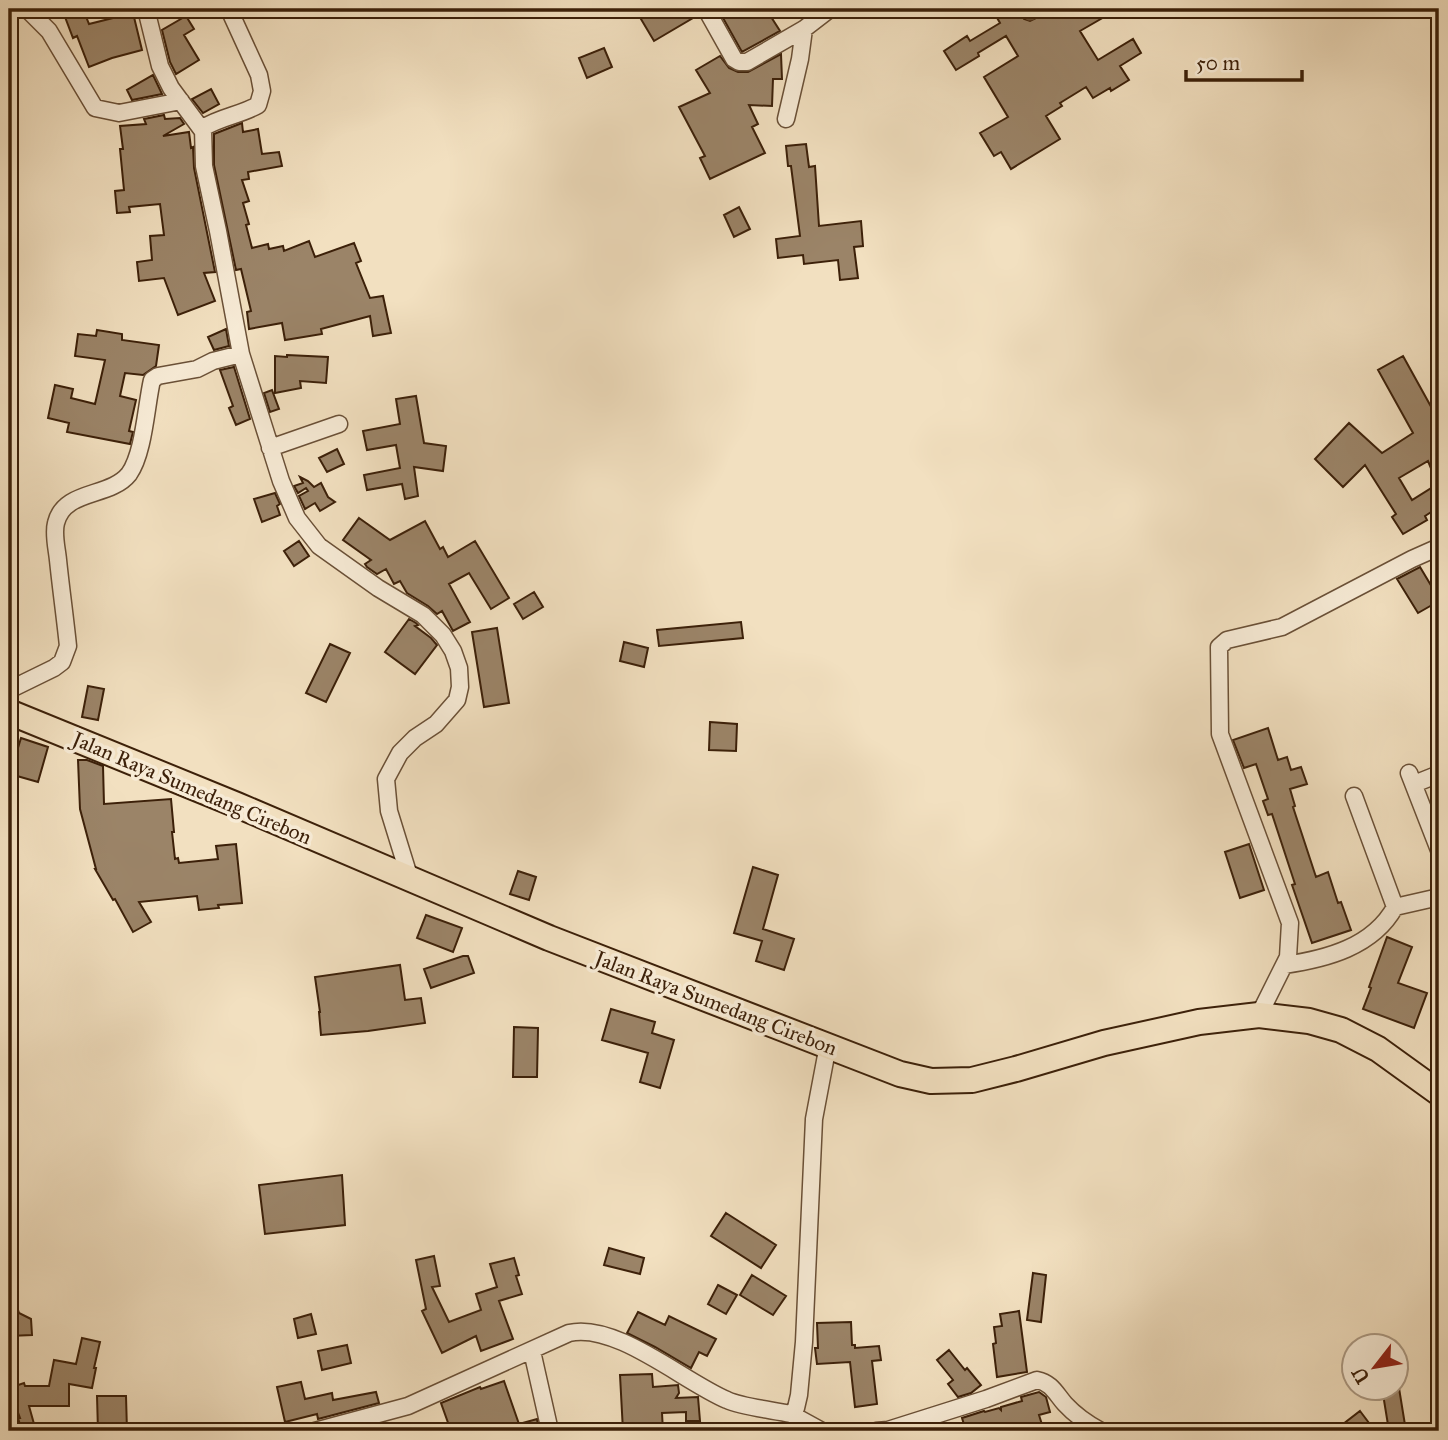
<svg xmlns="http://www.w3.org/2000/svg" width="1448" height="1440" font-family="'IM FELL Great Primer',serif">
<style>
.building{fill:#9b8468;stroke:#3c2009;stroke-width:2}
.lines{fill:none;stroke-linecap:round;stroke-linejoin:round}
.minor-casing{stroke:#6a5037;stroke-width:19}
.highway-casing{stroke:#3c2009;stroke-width:28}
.minor{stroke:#f7ebd6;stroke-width:16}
.highway{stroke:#f2e0c0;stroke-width:24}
.labels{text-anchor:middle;stroke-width:7;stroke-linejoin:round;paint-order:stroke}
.street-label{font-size:21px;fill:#3c2009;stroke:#f7ebd6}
</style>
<rect width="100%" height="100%" fill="#f2e0c0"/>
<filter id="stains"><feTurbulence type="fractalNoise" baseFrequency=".00286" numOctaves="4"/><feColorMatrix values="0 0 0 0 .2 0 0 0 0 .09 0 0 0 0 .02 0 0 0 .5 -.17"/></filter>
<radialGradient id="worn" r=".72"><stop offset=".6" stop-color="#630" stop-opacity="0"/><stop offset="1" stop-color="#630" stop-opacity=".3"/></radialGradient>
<path class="building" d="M62,9H83L89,24L133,13L142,50L112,58L89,67L77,36L73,38Z
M635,9H696L698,15L654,41Z
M718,9H766L780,31L742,52Z
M992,9H1019L1020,14L1024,19L1030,21L1038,17L1040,9H1118L1080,31L1098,60L1133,39L1141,53L1120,66L1129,80L1111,91L1110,88L1093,98L1086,87L1060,103L1062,106L1046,116L1060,139L1011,169L1001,152L994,156L980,133L1008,117L984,77L1018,56L1006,36L978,53L979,56L956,70L944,51L967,36L970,41L1000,23Z
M186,16L194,29L184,35L199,60L176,74L170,62L162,30Z
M604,48L612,67L587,78L579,58Z
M781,54L782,79H773L772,106L749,105L758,124L752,127L765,153L710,179L700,158L705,156L679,107L710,93L696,70L720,56L729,68L738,72H748Z
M153,75L162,94L132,100L127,90Z
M211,89L219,104L203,113L192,99Z
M164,115L165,119L180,118L184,124L163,136L189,132L191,148L193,147L194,168L215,272L204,273L215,301L178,315L164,278L139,281L137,262L152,260L150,236L164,235L160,204L129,207L130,212L117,213L115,191L124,190L120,149H123L120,126L146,124L144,119Z
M242,123L243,132L258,129L262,154L279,152L282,166L248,172L249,179L242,180L249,201L243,203L249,224L246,225L252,248L268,244L269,249L283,246L284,251L309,241L315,257L354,243L361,261L356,263L370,298L383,296L391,333L373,336L370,316L321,329L322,334L285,340L282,323L249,329L247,312L251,311L241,269L236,270L214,165V134Z
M806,144L809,167L815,166L819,226L861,221L863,246L854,247L858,278L840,280L838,260L804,264L803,255L778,258L776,239L800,236L791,166H788L786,146Z
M739,207L750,229L734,237L724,215Z
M226,329L229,346L214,350L208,337Z
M97,330L122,334V340L159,345L156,366L143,375L125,373L120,396L136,400L129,431L133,432L130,444L67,432L69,423L48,418L55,385L73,389L71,398L95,404L105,360L75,356L78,334L96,336Z
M287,355L328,357L326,383L300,381L301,388L275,393V356L287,357Z
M1403,356L1434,412L1438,411L1439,418V488L1428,461L1399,478L1412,500L1433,487L1439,498V507L1425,516L1427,520L1403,534L1392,517L1396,514L1365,465L1343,487L1315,459L1349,423L1382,453L1413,433L1378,370Z
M234,367L250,419L236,425L229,408L233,406L220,370Z
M272,390L279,409L270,412L264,393Z
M416,396L424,443L446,446L443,471L414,467L418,496L405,499L402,484L367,490L364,475L400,468L396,445L367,450L363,431L400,424L396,399Z
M337,449L344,464L327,472L319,458Z
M300,477L308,481L314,487L321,483L328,497L335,502L320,511L315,503L305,509L299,496L308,491L306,488L298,493L294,486L303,483Z
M275,493L280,504L277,506L280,515L262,522L254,499Z
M359,518L390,540L425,521L440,549L443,547L448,557L475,541L509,598L491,609L469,573L449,584L470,622L453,631L442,611L437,614L428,606L407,593L400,581L394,584L386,569L377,574L367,567L365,564L371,560L343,540Z
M299,541L309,556L294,566L284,551Z
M1420,567L1432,587L1435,585L1439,593V601L1418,613L1397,579Z
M534,592L543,607L523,619L514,604Z
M409,619L416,623L418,625L415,626L431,638L437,645L415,674L385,652Z
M741,622L743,638L659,646L657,630Z
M497,628L509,703L484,707L472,632Z
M624,642L648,648L644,667L620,661Z
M330,644L350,653L326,702L306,693Z
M88,686L104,689L98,720L82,717Z
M710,722L737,724L736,751L709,750Z
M1268,728L1278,760L1287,757L1291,770L1301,767L1307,784L1290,789L1295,806L1293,807L1316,877L1328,872L1338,903L1341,902L1351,930L1312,943L1292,885L1295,884L1272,814L1268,815L1263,801L1268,799L1256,764L1244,768L1233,740Z
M21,738L48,747L38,782L10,774Z
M78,760H87L103,766L104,804L171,799L174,832H172L175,859L178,858L179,863L218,859L216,846L236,844L242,903L218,905L219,908L199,910L197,896L139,902L151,922L133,932L115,899L113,900L95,869H96L80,809Z
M1249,844L1264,890L1240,898L1225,852Z
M753,867L778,875L763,929L794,939L784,970L756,961L762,941L734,933Z
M518,871L536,877L529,900L510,894Z
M426,915L462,928L453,952L417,938Z
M1387,937L1412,947L1398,983L1427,993L1414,1028L1363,1009L1371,988L1369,987Z
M463,956H468L474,973L431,988L424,969Z
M400,965L405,1000L421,998L425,1023L368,1031L321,1035L319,1012H320L315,977Z
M611,1009L655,1022L652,1033L674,1040L660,1088L640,1082L648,1053L602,1040Z
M514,1027L538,1028L537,1077H513Z
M342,1175L345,1225L265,1234L259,1185Z
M726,1213L776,1245L761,1268L711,1236Z
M609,1248L644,1258L640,1274L604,1265Z
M434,1256L440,1286L432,1287L449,1322L481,1310L476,1294L497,1287L490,1264L514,1258L519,1275L516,1276L522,1294L499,1301L513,1339L481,1351L476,1336L442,1353L422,1311L426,1309L416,1260Z
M1033,1273L1046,1275L1041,1322L1027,1320Z
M752,1275L786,1296L773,1315L740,1295Z
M718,1285L737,1295L726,1314L708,1304Z
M9,1288H11L19,1313L31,1319L32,1335L9,1336Z
M1019,1311L1027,1372L997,1377L993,1344L996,1343L994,1327L1002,1326L1000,1314Z
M638,1312L665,1325L669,1316L716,1339L707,1356L699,1352L691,1368L655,1347L627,1333Z
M311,1314L316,1334L298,1338L294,1319Z
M851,1322L852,1345H855V1348L879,1346L881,1360L872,1361L877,1404L855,1407L850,1362L817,1364L815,1348H818L817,1323Z
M82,1338L100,1342L94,1368H96L92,1388L69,1384V1406H29L36,1431H22L18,1418H20L9,1388L24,1383L25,1386H49L54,1360L76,1364Z
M347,1345L351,1363L322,1370L318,1351Z
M949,1350L965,1370L967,1368L981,1385L971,1393L958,1397L948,1384L953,1380L937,1360Z
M652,1374L653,1387L678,1385L679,1393L676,1398L698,1397L700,1421H686V1412L662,1413L663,1431H623L620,1375Z
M504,1381L519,1424L537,1419L539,1431H451L441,1403L480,1387L481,1389Z
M301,1382L305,1399L332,1393L333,1400L376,1392L379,1403L318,1419L317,1414L285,1422L277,1387Z
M1382,1388H1399L1406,1431H1389Z
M1039,1392L1046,1397L1050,1412L1039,1415L1044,1431H966L962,1418L984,1411L985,1412L999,1408L1001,1410V1407L1022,1401L1021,1397Z
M97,1396H126L127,1431H98Z
M1360,1411L1375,1431H1334Z"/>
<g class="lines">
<defs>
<path id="minor" d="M27,9L49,31L95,108L119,113L181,101
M146,9L160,66L171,88L202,130
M231,9L232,16L259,75L262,91L258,105C241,115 220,117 203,128L204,166L218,231L241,354L281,481L297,518L319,546L378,588L423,615L443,635L453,651L459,668L460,687L457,700L436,724L415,738L400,753L386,779L389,811L410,879
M706,9L734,59L739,62H747L804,29L830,9
M1029,9L1030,11
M786,119L800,59L804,29
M270,448L339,424
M9,690L54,668L62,662L68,646C65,617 61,589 58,560C57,549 53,534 56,523C64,489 110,498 129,474C144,453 146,406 152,380L158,376L197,369L213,361L241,354
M1409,773L1439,850
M1414,784L1439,774
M1395,907L1439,897
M1284,965C1326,959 1373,947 1395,907L1354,796
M1259,1015L1288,957L1290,923L1220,734L1219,647L1227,640L1282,627L1412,559L1439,547
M532,1351L550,1431
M791,1414L822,1431
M315,1431L408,1406L569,1333C616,1322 684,1382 727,1400C742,1407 773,1410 791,1414L796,1408L799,1395L804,1342L814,1119L828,1045
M876,1431L888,1430L986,1399L1037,1380C1052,1383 1056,1394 1065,1404C1076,1416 1088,1424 1101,1431"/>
<path id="highway" d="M9,712L237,805L549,938L900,1074L931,1081L972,1080L1016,1069L1104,1043L1199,1022L1259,1015L1309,1021L1341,1030L1378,1049L1439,1093"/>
</defs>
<use href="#minor" class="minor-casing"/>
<use href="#highway" class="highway-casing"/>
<use href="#minor" class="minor"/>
<use href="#highway" class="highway"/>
</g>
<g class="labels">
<g class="street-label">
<text transform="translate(192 788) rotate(23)" y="7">Jalan Raya Sumedang Cirebon</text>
<text transform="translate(716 1003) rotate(21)" y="7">Jalan Raya Sumedang Cirebon</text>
</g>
</g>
<rect width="1448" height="1440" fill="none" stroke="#f2e0c0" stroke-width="35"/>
<rect x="10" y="10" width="1427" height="1419" fill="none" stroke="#3c2009" stroke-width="3.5"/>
<rect x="18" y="18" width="1413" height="1405" fill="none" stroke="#3c2009" stroke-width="2"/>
<g transform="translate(1375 1367) rotate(239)"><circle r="33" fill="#f7ebd6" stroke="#ac9a84" stroke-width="2"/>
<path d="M0-5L12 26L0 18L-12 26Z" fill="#8f2418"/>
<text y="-10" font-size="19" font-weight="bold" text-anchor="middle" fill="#3c2009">U</text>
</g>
<path d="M1186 70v10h116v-10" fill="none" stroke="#3c2009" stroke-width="3.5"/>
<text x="1196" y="70" font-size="21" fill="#3c2009" stroke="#f7ebd6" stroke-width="5" paint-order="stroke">50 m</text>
<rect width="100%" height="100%" filter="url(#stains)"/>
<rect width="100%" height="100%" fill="url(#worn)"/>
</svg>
